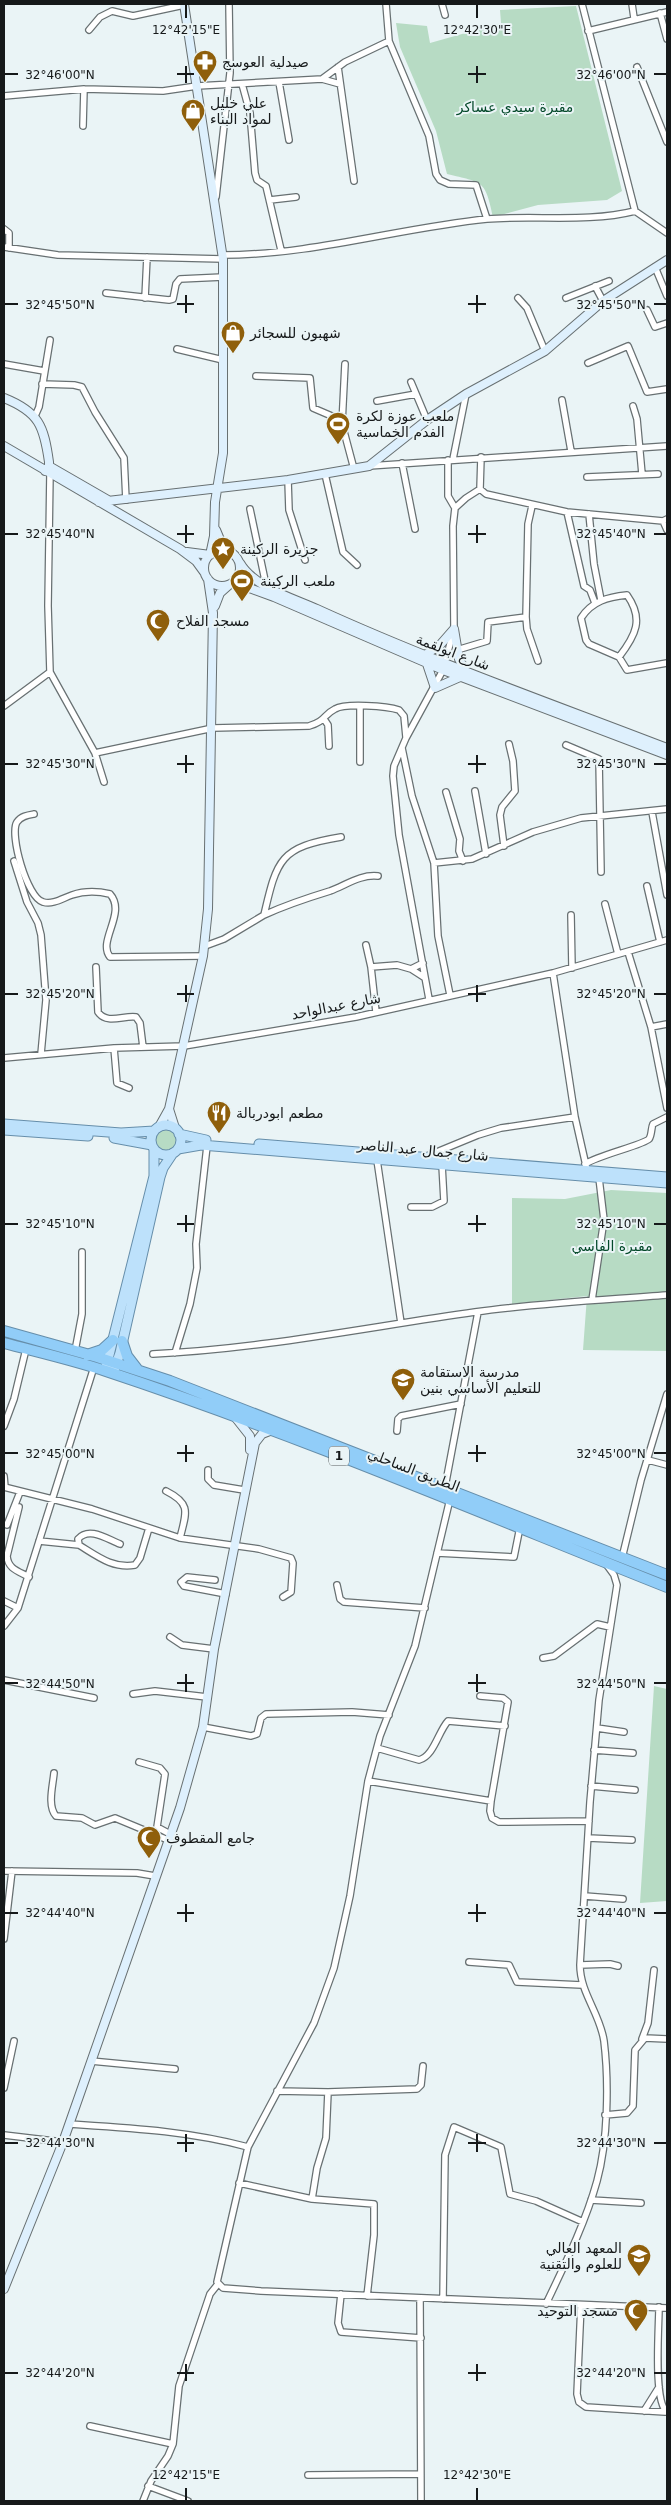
<svg xmlns="http://www.w3.org/2000/svg" width="671" height="2505" font-family="'DejaVu Sans','Noto Naskh Arabic',sans-serif">
<style>
.green{fill:#b7dbc4}
.lines{fill:none;stroke-linecap:round;stroke-linejoin:round}
.street-casing{stroke:#687072;stroke-width:8}
.secondary-casing{stroke:#687072;stroke-width:10}
.primary-casing{stroke:#668eaa;stroke-width:11}
.highway-casing{stroke:#668eaa;stroke-width:12}
.street{stroke:#fff;stroke-width:5.5}
.secondary{stroke:#def0fd;stroke-width:8}
.primary{stroke:#bde1fb;stroke-width:9}
.highway{stroke:#91cdf8;stroke-width:10}
.ticks{fill:none;stroke:#16191a;stroke-width:2}
.labels{text-anchor:middle;stroke-width:4;stroke-linejoin:round;paint-order:stroke}
.shield{fill:#eaf4f6;stroke:#565b5c;stroke-width:1}
.shield-label{font-size:12px;font-weight:bold;fill:#16191a}
.poi-label{font-size:14px;fill:#16191a;stroke:#eaf4f6;text-anchor:start}
.park-label{font-size:14px;fill:#04492a;stroke:#eaf4f6}
.street-label{font-size:14px;fill:#16191a;stroke:#eaf4f6}
.ticks-label{font-size:12px;text-anchor:middle;fill:#16191a;stroke:#eaf4f6;stroke-width:4;stroke-linejoin:round;paint-order:stroke}
</style>
<rect width="100%" height="100%" fill="#eaf4f6"/>
<path class="green" d="M576,6L622,191L607,200L538,205L493,217C485,179 483,183 447,174L436,131L400,47L396,23L427,26L430,43L501,23L500,10Z
M153 1140a13 13 0 1 1 26 0a13 13 0 1 1-26 0Z
M611,1190L667,1193V1351L583,1350L587,1296L512,1304V1198L565,1199Z
M654,1686L667,1689V1901L640,1903Z"/>
<g class="lines">
<defs>
<path id="street" d="M386,4L389,41L429,136L436,174L440,180L449,184L476,185L487,219
M442,4L445,15
M582,4L635,211L667,233
M632,4L634,18
M660,13L667,39
M89,30L100,17L112,11L133,16L184,5
M588,31L667,12
M338,67L354,181
M637,67L667,142
M322,79L345,62L389,41
M279,82L289,140
M242,84L250,113L255,173L257,180L266,186L281,250
M4,96L84,89L163,91L197,86L322,79L340,84
M83,126L84,89
M216,197L230,73L229,4
M270,200L296,197
M4,229L9,233V248
M4,247L58,255L223,259
M223,255C312,255 399,228 487,219C536,215 588,223 635,211
M655,267L667,296
M595,286L603,301
M106,293L169,300L173,299L176,284L180,279L223,277
M145,298L147,257
M518,298L527,308L545,351
M566,298L609,281
M647,310L655,327L667,323
M177,349L223,360
M588,363L628,346L647,392L667,389
M4,364L44,371
M256,376L310,378L313,408L334,417L342,424L354,469
M411,382L427,420
M42,384L74,385L82,387L95,412L124,458L126,500
M562,400L571,451
M377,401L416,394
M633,406L637,419L642,474
M35,416L39,407L50,340
M342,424L345,364
M481,457L480,489L486,494L567,512L663,521L667,519
M453,459L466,394
M402,463L415,529
M369,466L667,446
M50,473L48,606L50,672L95,753L104,782
M325,474L343,552L357,565
M587,477L658,474
M288,480L289,510L305,560
M532,506L528,524L526,617L527,629L538,661
M455,508L466,498L480,489
M250,509L266,585
M567,512L584,586L590,590L595,603
M589,514L594,564L601,600
M663,521L667,530
M457,650L487,641L488,622L526,617
M619,657C636,635 644,619 627,595C608,597 592,601 581,618L586,640L589,644L619,657L627,670L667,663
M4,706L50,672
M360,707V762
M324,719L328,725L329,746
M566,745L599,759L601,872
M402,748L412,796L434,863L438,936L450,995
M95,753L213,728L309,726C326,721 323,715 335,709C345,703 387,706 399,710L404,716L406,737
M475,791L486,854
M446,792L460,839L459,851L463,861
M652,812L667,895
M34,814C28,815 21,816 17,822C9,834 27,898 43,902C53,905 63,898 72,895C84,891 97,891 110,894C127,913 97,941 110,957L203,956
M504,846L500,815L502,807L515,791L513,761L509,744
M14,861L27,902L38,923L41,935L46,1000L41,1054
M434,863L472,859L533,832L581,818L667,809
M647,886L660,942
M605,904L618,954
M264,915C286,905 307,898 330,891C346,885 361,874 378,876
M571,915L572,968
M366,945L371,967L397,965L411,969
M205,946L224,939L264,915C277,859 280,847 341,837
M628,952L651,1027L667,1108
M423,963L411,969L425,978
M96,967L98,1012C107,1025 124,1015 136,1017L140,1023L143,1047
M371,967L376,1012
M553,973L575,1117L587,1170
M429,999L399,835L393,776L394,766L406,738L443,670L454,629L453,526L455,508L448,496V460
M651,1027L667,1024
M114,1048L117,1083L129,1088
M4,1058L114,1048L184,1046L356,1017L553,973L667,940
M427,1156L478,1135L501,1128L575,1117
M377,1160L401,1323
M585,1164C599,1155 643,1145 649,1139C652,1135 651,1128 653,1124L667,1117
M411,1207H432L444,1201L442,1165
M592,1300L604,1220L599,1178
M75,1351L82,1314V1252
M175,1353L190,1304L197,1268L196,1244L207,1146
M153,1354C261,1349 368,1327 475,1312C539,1303 603,1300 667,1295
M4,1426L14,1399L26,1349
M397,1431L398,1419L401,1416L461,1404
M648,1460L667,1465
M208,1470V1479L214,1485L244,1490
M4,1476L5,1487
M4,1487L92,1509L180,1538L259,1549L291,1558L293,1563L291,1592L283,1597
M445,1487L478,1312
M166,1491C192,1504 186,1513 180,1538
M450,1499L415,1646L380,1736L368,1781L350,1896L334,1968L314,2023L248,2147L217,2282L223,2288L261,2291L667,2308
M19,1507L7,1556C8,1569 18,1571 29,1577
M4,1524L7,1525L20,1492
M39,1541L79,1545
M120,1544C107,1539 89,1526 78,1539L79,1545C97,1556 113,1569 135,1565L140,1558L149,1528
M437,1553L514,1557L520,1527
M622,1558L641,1480L667,1394
M215,1580L187,1577L181,1582L184,1586L226,1594
M337,1585L340,1599L344,1602L425,1608
M4,1601L18,1608
M4,1626L18,1608L94,1367
M170,1637L182,1645L214,1649
M543,1658L554,1656L597,1624L610,1627
M4,1680L94,1698
M133,1694L155,1691L207,1697
M480,1696L503,1698L508,1702L491,1801L490,1811L492,1818L499,1822L589,1821
M203,1727L251,1736L257,1734L261,1718L266,1714L352,1712L389,1715
M597,1728L624,1732
M377,1748L419,1760C434,1756 438,1732 448,1721L505,1726
M594,1750L633,1753
M139,1762L160,1768L165,1774L157,1827L170,1834
M54,1773C53,1785 47,1806 56,1816L82,1818L95,1825L115,1818L168,1840
M368,1781L491,1801
M591,1786L635,1790
M588,1838L632,1840
M4,1871L137,1873L155,1876
M585,1896L623,1899
M4,1939L12,1871
M469,1962L509,1965L517,1982L582,1985
M580,1965L610,1964L618,1966
M642,2039L648,2023L654,1970
M91,2061L175,2069
M4,2088L14,2041
M277,2091L328,2092L417,2089L421,2085L423,2066
M605,2115L627,2113L633,2106L635,2050L645,2038L667,2039
M69,2124C130,2128 189,2131 248,2147
M4,2135L63,2142
M239,2183L312,2199L374,2204V2235L367,2296
M312,2199L317,2168L326,2138L328,2092
M591,2200L641,2203
M341,2294L338,2323L341,2332L421,2338
M420,2298L421,2501
M443,2299L445,2155L454,2127L501,2147L510,2194L536,2201L583,2222
M546,2304C565,2264 585,2224 597,2181C608,2141 609,2082 604,2041C600,2013 580,1993 580,1965L590,1802L599,1700L617,1585L614,1575L606,1564
M581,2305L577,2394L579,2402L586,2407L665,2412
M659,2307C659,2327 653,2402 667,2412
M644,2411L659,2387
M90,2426L173,2444
M308,2475L420,2474
M148,2486L188,2501
M143,2501L151,2481L168,2456L173,2444L179,2386L210,2294L218,2284"/>
<path id="secondary" d="M184,4L223,259V453L215,502L214,536L210,555
M4,398C39,412 44,426 49,462V466L45,471
M4,446L180,549L196,561L204,572
M49,466L108,500
M99,502L288,480L369,466L427,420L466,394L545,351L603,301L667,260
M216,530L221,542L229,552
M204 568a18 18 0 1 1 36 0a18 18 0 1 1-36 0Z
M187,552L210,555
M240,563C254,587 292,598 317,609C431,661 550,703 667,748
M233,582L274,597L443,670L667,755
M215,606L220,593L229,585
M454,629L459,659L465,670
M425,655L440,645L454,629
M427,664L435,688L460,677
M169,1109L175,1128
M159,1127L169,1109L203,956L208,909L213,613L208,579
M235,1417L250,1436V1450
M4,2289L63,2142L180,1808L203,1727L214,1649L255,1443L262,1434L272,1430"/>
<path id="primary" d="M4,1124L121,1133L154,1131
M151 1140a15 15 0 1 1 30 0a15 15 0 1 1-30 0Z
M4,1130L88,1136
M179,1134L206,1140
M114,1138L152,1145
M259,1144L667,1177
M178,1149L201,1145L667,1183
M106,1367L154,1176V1149
M113,1373L120,1353L160,1177L163,1168L173,1153"/>
<path id="highway" d="M4,1331L97,1357L170,1381L667,1575
M122,1341L127,1356L137,1369
M4,1343C38,1352 73,1360 106,1371C296,1434 481,1513 667,1587
M87,1355L102,1350L113,1340"/>
</defs>
<use href="#street" class="street-casing"/>
<use href="#secondary" class="secondary-casing"/>
<use href="#primary" class="primary-casing"/>
<use href="#highway" class="highway-casing"/>
<use href="#street" class="street"/>
<use href="#secondary" class="secondary"/>
<use href="#primary" class="primary"/>
<use href="#highway" class="highway"/>
</g>
<path class="ticks" d="M186,5V18M477,5V18M186,66V83M477,66V83M5,74H18M177,74H194M468,74H486M654,74H666M186,295V313M477,295V313M5,304H18M177,304H194M468,304H486M654,304H666M186,525V543M477,525V543M5,534H18M177,534H194M468,534H486M654,534H666M186,755V773M477,755V773M5,764H18M177,764H194M468,764H486M654,764H666M186,985V1002M477,985V1002M5,994H18M177,994H194M468,994H486M654,994H666M186,1215V1232M477,1215V1232M5,1224H18M177,1224H194M468,1224H486M654,1224H666M186,1445V1462M477,1445V1462M5,1453H18M177,1453H194M468,1453H486M654,1453H666M186,1674V1692M477,1674V1692M5,1683H18M177,1683H194M468,1683H486M654,1683H666M186,1904V1922M477,1904V1922M5,1913H18M177,1913H194M468,1913H486M654,1913H666M186,2134V2152M477,2134V2152M5,2143H18M177,2143H194M468,2143H486M654,2143H666M186,2364V2381M477,2364V2381M5,2373H18M177,2373H194M468,2373H486M654,2373H666M186,2488V2500M477,2488V2500"/>
<defs>
<symbol id="pharmacy-pin" viewBox="-11 -11 22 30"><path d="M0 17L-7.5 6A9.5 9.5 0 1 1 7.5 6Z" fill="#8f5f0b" stroke="#eaf4f6"/><path d="M-2-6h4v4h4v4h-4v4h-4v-4h-4v-4h4Z" fill="#fff"/></symbol>
<symbol id="shop-pin" viewBox="-11 -11 22 30"><path d="M0 17L-7.5 6A9.5 9.5 0 1 1 7.5 6Z" fill="#8f5f0b" stroke="#eaf4f6"/><path d="M-5-2.5h2.3a2.7 3.5 0 0 1 5.4 0H5L5.5 6h-11ZM-1.5-2.5h3a1.5 2.3 0 0 0-3 0Z" fill="#fff"/></symbol>
<symbol id="stadium-pin" viewBox="-11 -11 22 30"><path d="M0 17L-7.5 6A9.5 9.5 0 1 1 7.5 6Z" fill="#8f5f0b" stroke="#eaf4f6"/><path d="M0-5a6.5 5 0 1 0 0 10a6.5 5 0 1 0 0-10ZM-3.5-1.8h7v3.6h-7Z" fill="#fff"/></symbol>
<symbol id="sight-pin" viewBox="-11 -11 22 30"><path d="M0 17L-7.5 6A9.5 9.5 0 1 1 7.5 6Z" fill="#8f5f0b" stroke="#eaf4f6"/><path d="M0-6L1.8-2.2L6-1.7L2.9 1.2L3.7 5.4L0 3.3L-3.7 5.4L-2.9 1.2L-6-1.7L-1.8-2.2Z" fill="#fff"/></symbol>
<symbol id="mosque-pin" viewBox="-11 -11 22 30"><path d="M0 17L-7.5 6A9.5 9.5 0 1 1 7.5 6Z" fill="#8f5f0b" stroke="#eaf4f6"/><path d="M3.5-4.9A6 6 0 1 0 3.5 4.9A5 5 0 1 1 3.5-4.9Z" fill="#fff"/></symbol>
<symbol id="restaurant-pin" viewBox="-11 -11 22 30"><path d="M0 17L-7.5 6A9.5 9.5 0 1 1 7.5 6Z" fill="#8f5f0b" stroke="#eaf4f6"/><path d="M-5-6h1v4h1v-4h1v4h1v-4h1v5L-1.5 .5V6h-2V.5L-5-1ZM5-6V6H3V1.5H1.5Q1.5-4 5-6Z" fill="#fff"/></symbol>
<symbol id="school-pin" viewBox="-11 -11 22 30"><path d="M0 17L-7.5 6A9.5 9.5 0 1 1 7.5 6Z" fill="#8f5f0b" stroke="#eaf4f6"/><path d="M0-5L7-2L0 1L-7-2ZM-4 1L0 2.5L4 1V4Q0 6-4 4Z" fill="#fff"/></symbol>
<symbol id="university-pin" viewBox="-11 -11 22 30"><path d="M0 17L-7.5 6A9.5 9.5 0 1 1 7.5 6Z" fill="#8f5f0b" stroke="#eaf4f6"/><path d="M0-5L7-2L0 1L-7-2ZM-4 1L0 2.5L4 1V4Q0 6-4 4Z" fill="#fff"/></symbol>
</defs>
<g fill-rule="evenodd">
<use href="#pharmacy-pin" x="191" y="48" width="28" height="38"/>
<use href="#shop-pin" x="179" y="97" width="28" height="38"/>
<use href="#shop-pin" x="219" y="319" width="28" height="38"/>
<use href="#stadium-pin" x="324" y="410" width="28" height="38"/>
<use href="#sight-pin" x="209" y="535" width="28" height="38"/>
<use href="#stadium-pin" x="228" y="567" width="28" height="38"/>
<use href="#mosque-pin" x="144" y="607" width="28" height="38"/>
<use href="#restaurant-pin" x="205" y="1099" width="28" height="38"/>
<use href="#school-pin" x="389" y="1366" width="28" height="38"/>
<use href="#mosque-pin" x="135" y="1824" width="28" height="38"/>
<use href="#university-pin" x="625" y="2242" width="28" height="38"/>
<use href="#mosque-pin" x="622" y="2297" width="28" height="38"/>
</g>
<g class="labels">
<rect class="shield" x="329" y="1446.5" width="20" height="19" rx="4"/>
<g class="shield-label">
<text x="339" y="1460">1</text>
</g>
<g class="poi-label">
<text x="222" y="67">صيدلية العوسج</text>
<text x="210" y="108">علي خليل<tspan x="210" dy="16">لمواد البناء</tspan></text>
<text x="250" y="338">شهبون للسجائر</text>
<text x="356" y="421">ملعب عوزة لكرة<tspan x="356" dy="16">الفدم الخماسية</tspan></text>
<text x="240" y="554">جزيرة الركينة</text>
<text x="260" y="586">ملعب الركينة</text>
<text x="176" y="626">مسجد الفلاح</text>
<text x="236" y="1118">مطعم ابودربالة</text>
<text x="420" y="1377">مدرسة الاستقامة<tspan x="420" dy="16">للتعليم الأساسي بنين</tspan></text>
<text x="166" y="1843">جامع المقطوف</text>
<text x="622" y="2253" text-anchor="end">المعهد العالي<tspan x="622" dy="16">للعلوم والتقنية</tspan></text>
<text x="618" y="2316" text-anchor="end">مسجد التوحيد</text>
</g>
<g class="park-label">
<text x="515" y="112">مقبرة سيدي عساكر</text>
<text x="612" y="1251">مقبرة الفاسي</text>
</g>
<g class="street-label">
<text transform="translate(453 652) rotate(21)" y="5">شارع ابولقمة</text>
<text transform="translate(336 1006) rotate(-11)" y="5">شارع عبدالواحد</text>
<text transform="translate(423 1150) rotate(5)" y="5">شارع جمال عبد الناصر</text>
<text transform="translate(414 1470) rotate(21)" y="5">الطريق الساحلي</text>
</g>
</g>
<g class="ticks-label">
<text x="186" y="34">12°42'15"E</text>
<text x="477" y="34">12°42'30"E</text>
<text x="60" y="79">32°46'00"N</text>
<text x="611" y="79">32°46'00"N</text>
<text x="60" y="309">32°45'50"N</text>
<text x="611" y="309">32°45'50"N</text>
<text x="60" y="538">32°45'40"N</text>
<text x="611" y="538">32°45'40"N</text>
<text x="60" y="768">32°45'30"N</text>
<text x="611" y="768">32°45'30"N</text>
<text x="60" y="998">32°45'20"N</text>
<text x="611" y="998">32°45'20"N</text>
<text x="60" y="1228">32°45'10"N</text>
<text x="611" y="1228">32°45'10"N</text>
<text x="60" y="1458">32°45'00"N</text>
<text x="611" y="1458">32°45'00"N</text>
<text x="60" y="1688">32°44'50"N</text>
<text x="611" y="1688">32°44'50"N</text>
<text x="60" y="1917">32°44'40"N</text>
<text x="611" y="1917">32°44'40"N</text>
<text x="60" y="2147">32°44'30"N</text>
<text x="611" y="2147">32°44'30"N</text>
<text x="60" y="2377">32°44'20"N</text>
<text x="611" y="2377">32°44'20"N</text>
<text x="186" y="2479">12°42'15"E</text>
<text x="477" y="2479">12°42'30"E</text>
</g>
<rect width="671" height="2505" fill="none" stroke="#16191a" stroke-width="10"/>
</svg>
